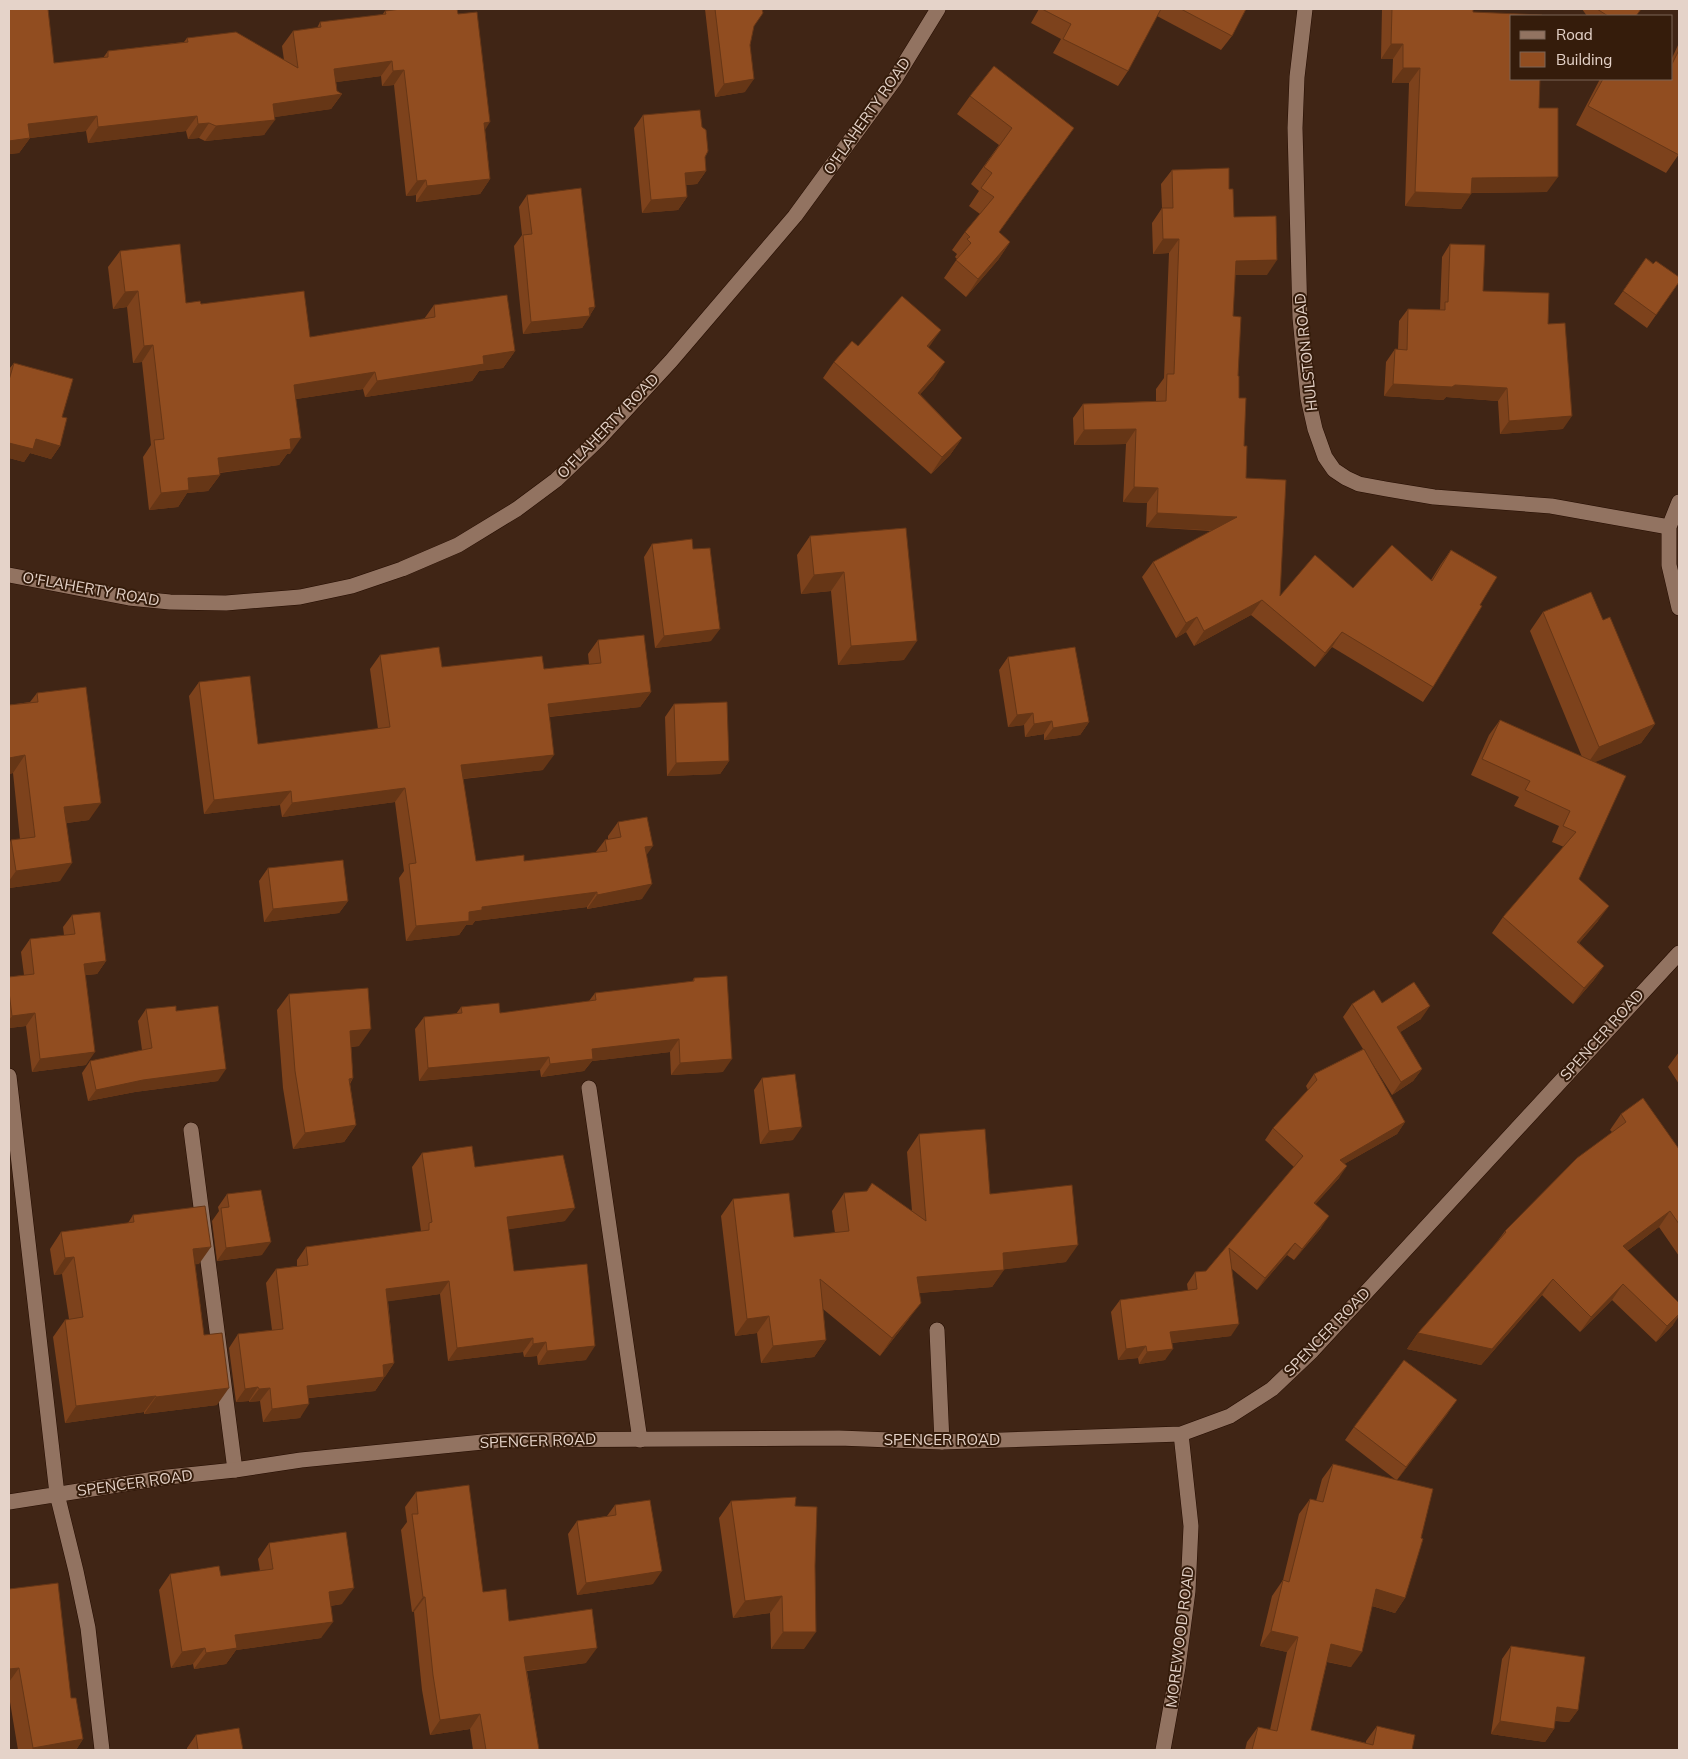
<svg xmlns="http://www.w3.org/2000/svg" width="1688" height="1759" font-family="Mulish,sans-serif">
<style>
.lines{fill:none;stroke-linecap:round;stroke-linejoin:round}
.lane-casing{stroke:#250d01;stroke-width:16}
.street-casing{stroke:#250d01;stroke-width:16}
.secondary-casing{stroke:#250d01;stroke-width:16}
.lane{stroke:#927361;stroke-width:15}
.street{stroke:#927361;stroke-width:15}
.secondary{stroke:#927361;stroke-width:15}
.wall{fill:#7d421c}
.shaded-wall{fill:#663616}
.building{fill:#914d20;stroke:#663616}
.labels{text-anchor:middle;stroke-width:4;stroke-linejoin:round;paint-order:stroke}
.street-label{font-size:15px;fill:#e5d3c9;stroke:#351c0b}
</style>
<rect width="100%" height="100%" fill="#402515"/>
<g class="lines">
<defs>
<path id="lane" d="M589,1088L640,1440
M191,1130L235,1470
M937,1330L942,1442"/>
<path id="street" d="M1305,9L1297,77L1295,128L1300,318L1308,398L1315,429L1325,457L1334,470L1346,478L1359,484L1386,489L1434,497L1551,506L1669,527
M1679,502L1669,527V565L1679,608
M9,1076L57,1494L76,1571L88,1628L102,1750
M9,1502L168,1477L235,1470L301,1460L503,1440L839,1438L942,1442L1181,1434L1230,1416L1272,1389L1312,1351L1679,953
M1163,1750L1178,1667L1188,1591L1191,1526L1181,1434"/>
<path id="secondary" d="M9,575L129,598L170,602L226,603L300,597L352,586L402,569L458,545L517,509L556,480L600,438L671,361L795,216L895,79L938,9"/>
</defs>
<use href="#lane" class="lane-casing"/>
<use href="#street" class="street-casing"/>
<use href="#secondary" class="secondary-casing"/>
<use href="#lane" class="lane"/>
<use href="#street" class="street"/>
<use href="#secondary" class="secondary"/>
</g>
<path class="wall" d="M9,9L54,63L103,58L108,51L184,42L187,38L284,60L282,46L293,31L317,28L320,22L382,15L385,11L395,9H394H457L485,130L490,179L480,194L416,202V195L406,196L394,85L382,86L381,76L336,82L337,91L342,94L331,109L274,117L264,135L205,141L199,138L188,139L186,131L88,143L86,131L30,138L19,153L9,154Z
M705,9H762L754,26L750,45L745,92L715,97Z
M1039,9H1246L1232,36L1221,50L1157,16L1128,71L1118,86L1053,53L1061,39L1031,23Z
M1382,9H1473V12L1539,108L1547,192L1471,193L1461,209L1405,206L1409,83H1392L1393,59H1381Z
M1582,9H1641L1636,16H1587Z
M1679,43V154L1666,173L1576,125L1600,79H1672V58Z
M970,96L1074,128L999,232L1010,242L998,260L966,297L944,278L957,259L955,257L957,254L952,250L965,232L980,214L969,206L979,191L971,184L999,145L957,114Z
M643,115L702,127L706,171L697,184L686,185L687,197L678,210L642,213L634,128Z
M1172,170L1229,189L1234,217L1267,275H1235L1233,316L1238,376L1239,398L1244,446L1246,478L1280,596L1353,588L1431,580L1441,564L1451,550L1480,605L1433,687L1423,702L1332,647L1315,667L1251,615L1194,646L1186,632L1176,638L1142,577L1153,562L1211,531L1146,527L1147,503L1123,502L1126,444L1074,445L1073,418L1083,404L1156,401V389L1164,378L1169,253L1153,254L1152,223L1162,208L1161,184Z
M527,195L595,307L582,328L523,334L514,246L522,235L519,207Z
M1450,244L1483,291L1548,324L1563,429L1500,434L1498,401L1446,397L1443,400L1384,396L1386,362L1395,349H1398L1399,321L1408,309L1440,310L1442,257Z
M120,251L186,303L201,304L310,337L424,319L434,305L515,351L503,368L479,371L472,381L365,397L363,389L296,399L290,454H287L279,465L220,473V475L208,491L187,493L178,507L149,510L143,457L151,445L142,362L133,363L127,307L113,309L108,267Z
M1646,258L1679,282L1647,328L1614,304Z
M858,346L929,348L934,379L920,394L962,438L950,455L931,474L823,378L834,362Z
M14,363L62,417L60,446L51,459L30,453L24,462L9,458V369Z
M906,528L904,660L838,665L831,591L801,594L797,555L810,536Z
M652,544L693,549L711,641L655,648L644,557Z
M1543,612L1603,620L1655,724L1641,743L1594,762L1579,879L1598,921L1579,943L1604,966L1593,981L1573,1004L1492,933L1503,917L1564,847L1552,842L1559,826L1514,806L1519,797L1471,775L1489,735L1500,720L1582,757L1530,631Z
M598,640L651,692L640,707L549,717L543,770L463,779L476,861H524L595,853L605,840L608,839V836L618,822L646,855L642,899L587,909V907L475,921L472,925H466L459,935L406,941L399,878L404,871L395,802L282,817L280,805L204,814L189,696L199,682L258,744L378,729L370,669L380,655L442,667L544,669L589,664L588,654Z
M1008,657L1089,722L1080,735L1044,740V734L1025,737L1024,725L1008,727L999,670Z
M37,693L89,820L67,823L60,881L9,888V844L11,840L20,839L13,773L9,774V705L30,702Z
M674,704L729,761L720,774L667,776L665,717Z
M268,868L348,901L339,913L264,922L259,881Z
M72,915L106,961L97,974L86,975V1065L32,1072L26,1026L9,1028V977L24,975L21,952L30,939L64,935L63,927Z
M694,978L723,1072L671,1075L670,1052L592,1061L584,1071L541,1077L540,1070L419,1081L415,1029L424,1017L456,1014L461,1007L500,1013L589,1001L595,993L692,982Z
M289,994L359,1046L351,1047L353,1078L350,1084L356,1125L344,1142L293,1149L283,1088L277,1010Z
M1382,1003L1421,1019L1400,1032L1422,1069L1413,1081L1392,1095L1369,1058L1405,1122L1397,1134L1344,1164L1339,1178L1315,1204L1321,1228L1294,1260L1287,1255L1257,1290L1232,1269L1231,1336L1172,1343L1165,1360L1139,1364L1138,1358L1118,1360L1111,1312L1120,1300L1188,1291L1187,1284L1195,1272L1206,1271L1294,1167L1265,1140L1273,1128L1308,1090L1306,1086L1314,1074L1363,1049L1343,1017L1352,1004Z
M146,1009L176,1011L218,1081L135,1092L88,1101L82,1073L90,1061L142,1050L138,1021Z
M1679,1052V1084L1668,1067Z
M762,1078L793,1140L760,1144L754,1090Z
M1621,1114L1679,1149V1256L1659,1227L1627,1251L1673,1325L1656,1342L1612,1300L1580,1332L1542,1295L1481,1365L1407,1349L1418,1333L1496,1243L1505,1231L1612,1132L1610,1130Z
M919,1134L990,1194L1066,1262L1004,1269L992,1287L919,1293L908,1320L880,1356L823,1309L826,1340L814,1357L761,1363L757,1333L735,1336L721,1216L733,1199L794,1237L835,1233L832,1211L844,1193L912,1211L907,1152Z
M422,1153L475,1167L565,1221L508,1229L514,1271L586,1360L538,1365L537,1356L524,1357L523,1352L448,1361L440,1294L388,1301L394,1363L375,1391L309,1398L300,1418L263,1422L260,1401L249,1402V1401L236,1402L229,1348L238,1334L272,1330L266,1283L276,1269L297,1266V1260L306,1247L421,1231L412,1167Z
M227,1194L262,1255L217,1261L212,1221L219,1211L218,1207Z
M133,1215L199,1264H195L204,1335L217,1405L144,1414V1412L65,1423L53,1337L65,1320L69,1319L62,1274L54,1275L50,1249L61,1232L128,1223Z
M1448,1413L1397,1480L1405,1598L1395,1613L1372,1606L1351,1667L1327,1662L1311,1730L1366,1743V1741L1377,1726L1412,1750H1245L1247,1742L1258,1727L1270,1730L1287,1652L1260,1646L1272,1596L1283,1580L1299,1514L1310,1499L1316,1501L1322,1479L1333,1464L1396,1480L1345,1440L1354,1427Z
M416,1492L483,1592L509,1621L586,1663L527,1671L539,1750H473L470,1729L430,1735L422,1690L414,1612H412L401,1530L407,1522L405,1507Z
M731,1501L795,1506L804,1649H771L770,1613L733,1618L719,1518Z
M615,1505L653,1584L577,1595L568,1534L577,1521L607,1516Z
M269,1543L342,1604L330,1606L321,1638L236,1650L226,1664L194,1669L193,1664L171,1668L159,1590L170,1574L221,1576L260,1571L258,1559Z
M9,1589L71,1698L83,1739L76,1750H18L9,1696Z
M1511,1646L1578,1710L1569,1722L1555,1721L1554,1729L1545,1742L1491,1734L1502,1659Z
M196,1735L243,1750H187V1748Z"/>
<path class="shaded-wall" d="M1391,44H1403L1393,59H1381Z
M392,61L381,76L323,84L334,69Z
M1403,68H1420L1409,83H1392Z
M404,70L394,85L382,86L393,71Z
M754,79L745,92L715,97L724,84Z
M342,94L331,109L262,119L273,104Z
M97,116L86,131L30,138L19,153L9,154V141L28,124Z
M197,116L186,131L88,143L98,127Z
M275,120L264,135L205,141L216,126Z
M490,122L480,138L484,123Z
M209,123L199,138L188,139L198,124Z
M706,171L697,184L676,186L685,173Z
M1558,177L1547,192L1461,193L1472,178Z
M490,179L480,194L416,202L427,186Z
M426,180L416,195L406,196L417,181Z
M1415,192L1471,194L1461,209L1405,206Z
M687,197L678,210L642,213L651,200Z
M1163,239H1179L1169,253L1153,254Z
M1010,242L998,260L966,297L978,279Z
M1277,260L1267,275H1225L1236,261Z
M138,291L127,307L113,309L125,292Z
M595,307L589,316H590L582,328L523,334L531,322L589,308Z
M941,330L929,347L915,363L927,346Z
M153,345L142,362L133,363L144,346Z
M515,351L503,368L479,371L472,381L365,397L377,381L483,356Z
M945,362L934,379L907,409L918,393Z
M375,372L363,389L283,401L294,385Z
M1393,384L1455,385L1507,388L1498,401L1446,397L1443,400L1384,396Z
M1572,416L1563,429L1500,434L1509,421Z
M1136,429L1126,444L1074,445L1084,430Z
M301,438L290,454H287L279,465L207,474L218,458L290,439Z
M962,438L950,455L931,474L942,457Z
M36,439L60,446L51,459L30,453L24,462L9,458V443Z
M220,475L208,491L187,493L178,507L149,510L161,493L188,478Z
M1134,487L1158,488L1147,503L1123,502Z
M1157,513L1237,517L1226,531L1146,527Z
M844,572L831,591L801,594L814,575Z
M1262,600L1251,615L1194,646L1204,631Z
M1197,617L1186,632L1176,638L1186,623Z
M720,629L711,641L655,648L664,636Z
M1342,632L1332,647L1315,667L1325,653Z
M917,641L904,660L838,665L851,646Z
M651,692L640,707L537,718L548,704Z
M1033,713L1024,725L1008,727L1017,715Z
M1052,721L1044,734L1025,737L1034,724Z
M1089,722L1080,735L1044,740L1053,728Z
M1655,724L1641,743L1586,766L1599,747Z
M25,755L13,773L9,774V758Z
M554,755L543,770L451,780L461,765Z
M729,761L720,774L667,776L676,763Z
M405,788L395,802L282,817L292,803Z
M291,791L280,805L204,814L214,800Z
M101,803L89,820L52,825L64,807Z
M653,846L643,860L645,847Z
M72,863L60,881L9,888V881L16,871Z
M652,884L642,899L587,909L597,895Z
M597,892L587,907L475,921L472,925H466L459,935L406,941L416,926L469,912L482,907Z
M348,901L339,913L264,922L273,909Z
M1609,906L1598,921L1566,958L1577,942Z
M106,961L97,974L75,976L84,964Z
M1604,966L1593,981L1573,1004L1584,988Z
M1430,1006L1421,1019L1388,1040L1397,1027Z
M35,1013L26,1026L9,1028V1020L12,1016Z
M371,1029L359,1046L338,1048L350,1031Z
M679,1039L670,1052L592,1061L584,1071L541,1077L550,1064L592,1049Z
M95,1052L86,1065L32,1072L40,1059Z
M549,1057L540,1070L419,1081L428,1068Z
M732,1059L723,1072L671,1075L680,1063Z
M226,1069L218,1081L135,1092L88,1101L96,1090L143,1080Z
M1422,1069L1413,1081L1392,1095L1401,1082Z
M353,1078L342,1095L349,1079Z
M1405,1122L1397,1134L1332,1171L1340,1160Z
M356,1125L344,1142L293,1149L305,1133Z
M802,1127L793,1140L760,1144L769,1131Z
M1347,1166L1339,1178L1306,1215L1314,1203Z
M575,1208L565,1221L497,1231L507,1217Z
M1670,1211L1659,1227L1612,1262L1623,1246Z
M1329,1216L1321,1228L1294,1260L1302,1249Z
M271,1242L262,1255L217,1261L226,1248Z
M1295,1243L1287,1255L1257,1290L1265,1278Z
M1078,1245L1066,1262L991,1271L1003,1253Z
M211,1247L199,1264L181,1266L193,1249Z
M74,1257L62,1274L54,1275L65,1258Z
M1004,1270L992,1287L905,1294L917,1277Z
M1553,1279L1542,1295L1481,1365L1407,1349L1418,1333Z
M449,1281L440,1294L377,1303L386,1289Z
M1623,1284L1612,1300L1580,1332L1591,1317Z
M921,1303L908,1320L880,1356L892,1338Z
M1679,1314V1316L1673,1325L1656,1342L1667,1326Z
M769,1316L757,1333L735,1336L747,1319Z
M1239,1324L1231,1336L1162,1344L1170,1332Z
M533,1338L523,1352L448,1361L457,1348Z
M826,1340L814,1357L761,1363L773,1346Z
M546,1342L537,1356L524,1357L533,1344Z
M595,1346L586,1360L538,1365L547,1351Z
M1146,1346L1138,1358L1118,1360L1126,1349Z
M1173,1349L1165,1360L1139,1364L1147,1352Z
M394,1363L385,1377L373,1378L383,1365Z
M384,1377L375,1391L298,1399L307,1386Z
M258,1387L249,1401L236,1402L245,1389Z
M229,1388L217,1405L144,1414L156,1397Z
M270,1388L260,1401L249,1402L259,1389Z
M156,1396L144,1412L65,1423L76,1406Z
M1457,1400L1448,1413L1397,1480L1406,1467Z
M309,1404L300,1418L263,1422L272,1409Z
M662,1571L653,1584L577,1595L586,1583Z
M354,1588L342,1604L317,1608L329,1592Z
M1376,1589L1405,1598L1395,1613L1366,1604Z
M782,1596L770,1613L733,1618L745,1601Z
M423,1597H425L414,1612H412Z
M333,1622L321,1638L236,1650L226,1664L194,1669L206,1653L235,1635Z
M1271,1631L1298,1637L1287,1652L1260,1646Z
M783,1632H816L804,1649H771Z
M1331,1644L1362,1652L1351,1667L1320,1660Z
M205,1648L193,1664L171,1668L182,1652Z
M597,1648L586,1663L514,1672L524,1657Z
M19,1668L9,1682V1669Z
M1557,1707L1578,1710L1569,1722L1549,1720Z
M480,1714L470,1729L430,1735L440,1720Z
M1500,1721L1554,1729L1545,1742L1491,1734Z
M83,1739L76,1750H31L33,1748Z"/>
<path class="building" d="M9,9H48L54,63L108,57V51L188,42L187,38L236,32L298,68L293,31L321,27L320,22L386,14L385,11L401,9H457L458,14L477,12L490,122L484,123L490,179L427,186L426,180L417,181L404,70L393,71L392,61L334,69L337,91L342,94L273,104L275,120L216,126L209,123L198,124L197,116L98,127L97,116L28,124L30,138L9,141Z
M715,9H762L763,13L754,26L750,45L754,79L724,84Z
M1042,9H1161L1128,71L1063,39L1071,24Z
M1181,9H1246L1232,36Z
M1392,9H1473V12L1542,15V16H1512V79H1540L1539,108H1558V177L1472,178L1471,194L1415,192L1420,68H1403V44H1391Z
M1597,9H1641L1636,16H1608Z
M1679,50V155L1588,106L1603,79H1672V64Z
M994,66L1074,128L999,232L1010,242L978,279L956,260L971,243L967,239L970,237L965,232L994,197L981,188L992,173L984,167L1012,128L970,96Z
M700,110L702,127L706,130L708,151L705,157L706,171L685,173L687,197L651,200L643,115Z
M1229,168V189H1233L1234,217L1276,216L1277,260L1236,261L1233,316L1241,317L1238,376H1239V398H1246L1244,446H1247L1246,478L1286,480L1280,596L1315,555L1353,588L1392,545L1432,581L1451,550L1497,577L1480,605L1482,606L1433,687L1342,632L1325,653L1262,600L1204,631L1197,617L1186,623L1153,562L1237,517L1157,513L1158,488L1134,487L1136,429L1084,430L1083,404L1166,401L1167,374H1174L1179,239H1163L1162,208H1173L1172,170Z
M581,188L595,307L589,308L590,316L531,322L523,235L532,234L527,195Z
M180,244L186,303L200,301L201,304L304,291L310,337L435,317L434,305L507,295L515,351L483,356L484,364L377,381L375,372L294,385L301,438L290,439L291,449L218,458L220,475L188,478L189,490L161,493L154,440L164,439L153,345L144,346L138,291L125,292L120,251Z
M1450,244L1485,245L1483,291L1549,293L1548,324L1565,323L1572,416L1509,421L1507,388L1455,385L1452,387L1393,384L1395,349L1407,350L1408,309L1445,310V302H1448Z
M1646,258L1653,264L1656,261L1679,277V282L1656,315L1623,291Z
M902,296L941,330L927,346L945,362L918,393L962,438L942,457L834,362L852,341L858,346Z
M14,363L73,379L62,417L67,418L60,446L36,439L33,449L9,443V380Z
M906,528L917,641L851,646L844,572L814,575L810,536Z
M692,539L693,549L710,548L720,629L664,636L652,544Z
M1591,592L1603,620L1610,617L1655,724L1599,747L1543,612Z
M644,635L651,692L548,704L554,755L461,765L476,861L524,855V861L607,851L605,840L621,837L618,822L647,817L653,846L645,847L652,884L597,895V892L482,907V910L469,912V921L416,926L409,864L416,863L405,788L292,803L291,791L214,800L199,682L250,676L258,744L390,727L380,655L439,647L442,667L542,656L544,669L601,663L598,640Z
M1075,647L1089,722L1053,728L1052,721L1034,724L1033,713L1017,715L1008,657Z
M86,687L101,803L64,807L72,863L16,871L11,840L35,837L25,755L9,758V705L38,702L37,693Z
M727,702L729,761L676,763L674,704Z
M1500,720L1626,776L1579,879L1609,906L1577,942L1604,966L1584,988L1503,917L1576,832L1563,826L1570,811L1525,790L1530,781L1482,759Z
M343,860L348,901L273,909L268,868Z
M100,912L106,961L84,964L95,1052L40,1059L35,1013L12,1016L9,992V977L34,974L30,939L75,934L72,915Z
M727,976L732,1059L680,1063L679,1039L592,1049L593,1059L550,1064L549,1057L428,1068L424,1017L462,1013L461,1007L499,1003L500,1013L596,1000L595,993L694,981V978Z
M1414,982L1430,1006L1397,1027L1422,1069L1401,1082L1352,1004L1374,990L1382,1003Z
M368,988L371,1029L350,1031L353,1078L349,1079L356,1125L305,1133L295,1071L289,994Z
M176,1006V1011L218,1006L226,1069L143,1080L96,1090L90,1061L152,1048L146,1009Z
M1364,1049L1405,1122L1340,1160L1347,1166L1314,1203L1329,1216L1302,1249L1295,1243L1265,1278L1229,1248L1239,1324L1170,1332L1173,1349L1147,1352L1146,1346L1126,1349L1120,1300L1197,1289L1195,1272L1206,1271L1303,1156L1273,1128L1317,1080L1314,1074Z
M795,1074L802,1127L769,1131L762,1078Z
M1643,1098L1679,1149V1224L1670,1211L1623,1246L1679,1303V1314L1667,1326L1623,1284L1591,1317L1553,1279L1492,1349L1418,1333L1506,1232L1505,1231L1577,1158L1626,1122L1621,1114Z
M985,1129L990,1194L1072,1185L1078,1245L1003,1253L1004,1270L917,1277L921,1303L892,1338L820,1279L826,1340L773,1346L769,1316L747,1319L733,1199L789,1193L794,1237L849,1231L844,1193L867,1191L872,1183L926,1221L919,1134Z
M472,1146L475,1167L563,1155L575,1208L507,1217L514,1271L587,1264L595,1346L547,1351L546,1342L533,1344V1338L457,1348L449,1281L386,1289L394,1363L383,1365L384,1377L307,1386L309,1404L272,1409L270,1388L259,1389L258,1387L245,1389L238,1334L283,1329L276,1269L308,1265L306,1247L429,1230V1223L432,1222L422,1153Z
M261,1190L271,1242L226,1248L221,1208L229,1207L227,1194Z
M205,1206L211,1247L193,1249L204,1335L222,1333L229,1388L156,1397V1396L76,1406L65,1320L83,1317L74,1257L65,1258L61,1232L134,1222L133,1215Z
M1404,1360L1457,1400L1406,1467L1354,1427Z
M1333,1464L1433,1489L1421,1538L1423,1539L1405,1598L1376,1589L1362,1652L1331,1644L1311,1730L1373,1745L1377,1726L1415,1735L1412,1750H1252L1258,1727L1277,1731L1298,1637L1271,1631L1283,1580L1289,1582L1310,1499L1323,1502Z
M469,1485L483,1592L506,1589L509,1621L592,1609L597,1648L524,1657L539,1750H486L480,1714L440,1720L433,1675L425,1597H423L412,1514H418L416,1492Z
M796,1497L795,1506L817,1507L815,1566L816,1632H783L782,1596L745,1601L731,1501Z
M650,1500L662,1571L586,1583L577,1521L616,1515L615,1505Z
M346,1532L354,1588L329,1592L333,1622L235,1635L237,1648L206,1653L205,1648L182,1652L170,1574L219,1566L221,1576L273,1569L269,1543Z
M58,1583L71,1698H76L83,1739L33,1748L19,1668L9,1669V1589Z
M1511,1646L1585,1657L1578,1710L1557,1707L1554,1729L1500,1721Z
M239,1728L243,1750H198L196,1735Z"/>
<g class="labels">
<g class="street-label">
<text transform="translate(867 116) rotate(-55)" y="5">O'FLAHERTY ROAD</text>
<text transform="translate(1306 352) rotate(-96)" y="5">HULSTON ROAD</text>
<text transform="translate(608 426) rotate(-46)" y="5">O'FLAHERTY ROAD</text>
<text transform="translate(91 589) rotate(10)" y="5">O'FLAHERTY ROAD</text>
<text transform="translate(1602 1035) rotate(-48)" y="5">SPENCER ROAD</text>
<text transform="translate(1327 1332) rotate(-46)" y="5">SPENCER ROAD</text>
<text x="942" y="1445">SPENCER ROAD</text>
<text transform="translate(538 1441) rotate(-2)" y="5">SPENCER ROAD</text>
<text transform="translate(135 1483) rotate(-8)" y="5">SPENCER ROAD</text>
<text transform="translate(1180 1637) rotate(-83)" y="5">MOREWOOD ROAD</text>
</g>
</g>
<rect width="1688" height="1759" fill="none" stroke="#e5d3c9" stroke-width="20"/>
<rect x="1510" y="15" width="162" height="65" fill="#351c0b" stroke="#7b6557"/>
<rect x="1520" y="31" width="25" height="8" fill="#927361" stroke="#7b6557"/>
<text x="1556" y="40" font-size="15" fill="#e5d3c9">Road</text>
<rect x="1520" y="52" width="25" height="15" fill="#914d20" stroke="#7b6557"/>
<text x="1556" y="65" font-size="15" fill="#e5d3c9">Building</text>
</svg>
